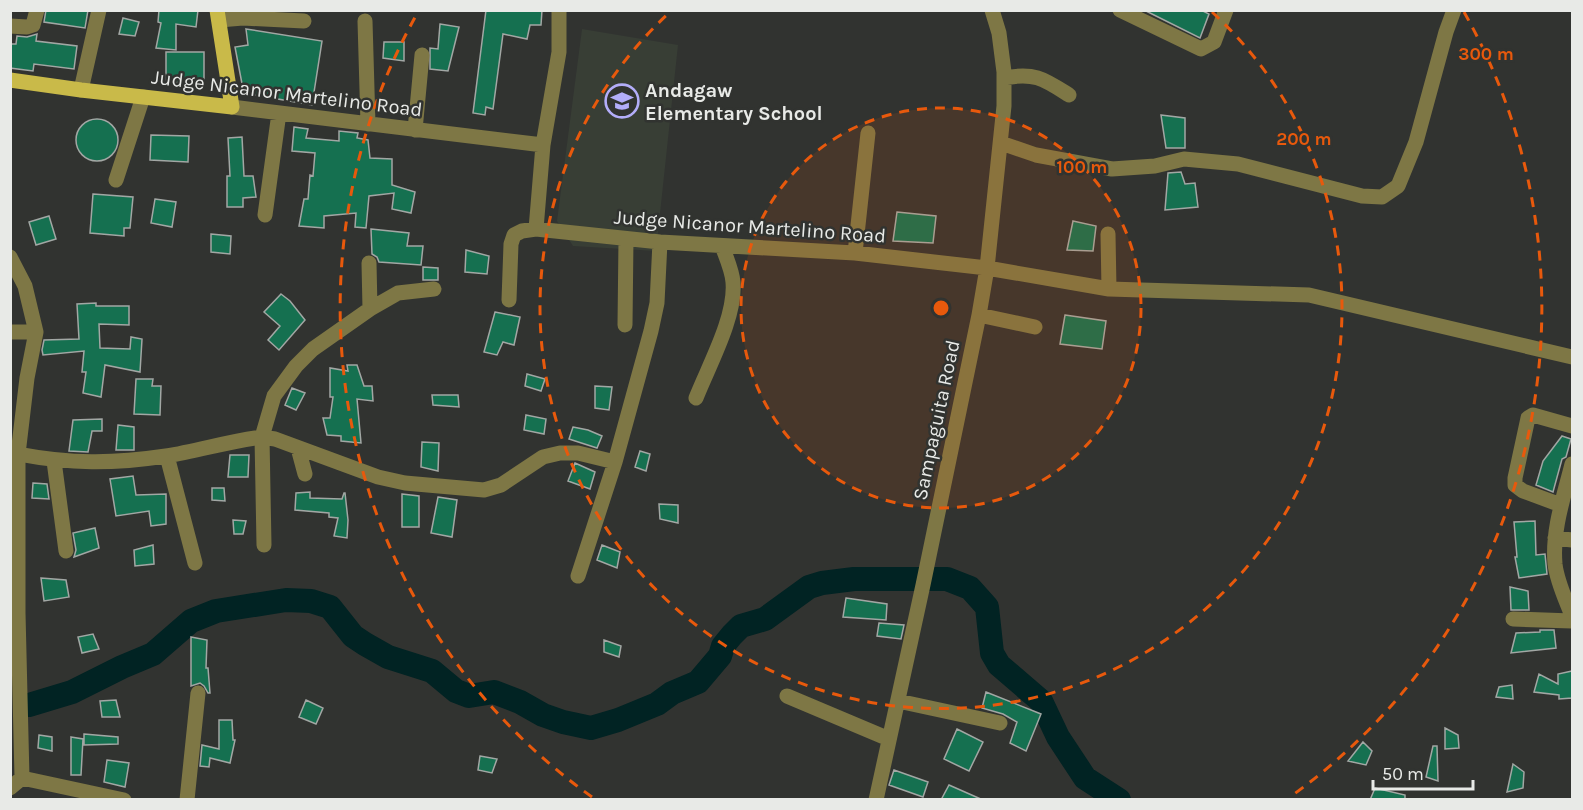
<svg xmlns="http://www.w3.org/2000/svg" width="1583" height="810" font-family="Karla,sans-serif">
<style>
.built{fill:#383e35}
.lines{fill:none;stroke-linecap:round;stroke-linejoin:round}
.river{stroke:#012323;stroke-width:24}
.building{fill:#157050;stroke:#a2a7a4;stroke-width:1.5}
.minor{stroke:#7e7745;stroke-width:15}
.major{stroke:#c9ba49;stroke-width:15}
.ring{fill:none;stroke:#e8590c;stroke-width:3;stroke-dasharray:10 8}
.labels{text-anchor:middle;stroke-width:5;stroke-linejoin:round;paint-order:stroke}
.poi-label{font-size:20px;font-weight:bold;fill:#e8eae7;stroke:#313330;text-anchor:start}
.street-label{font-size:20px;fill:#e8eae7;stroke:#313330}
.centre{fill:#e8590c;stroke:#313330;stroke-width:3}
.ring-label{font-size:18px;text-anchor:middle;font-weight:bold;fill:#e8590c;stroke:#313330;stroke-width:5;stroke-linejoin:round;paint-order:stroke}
</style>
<rect width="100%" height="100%" fill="#313330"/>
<path class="built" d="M582,29L678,45L656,251L573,246L557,221Z"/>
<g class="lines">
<path class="river" d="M29,705L72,692L122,667L153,654L191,621L216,611L286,600L311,601L330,607L353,636L365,644L388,657L432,671L456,691L469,696L494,692L520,702L543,715L563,722L591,728L618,720L657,704L672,693L698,682L720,656L723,646L732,635L741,626L765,619L809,587L822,583L854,579H947L970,588L987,607L992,653L999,665L1041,701L1058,737L1085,778L1119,800"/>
</g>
<path class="building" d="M46,10H88L85,28L44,22Z
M159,10H198L196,27L176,24V50L156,48L161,23L158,22Z
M486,10H542L541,25H530L527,39L503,34L493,109L486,107L485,115L473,113Z
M1144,10H1201L1209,14L1200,38Z
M123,18L139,22L135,36L119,34Z
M440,24L459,27L448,71L430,69V48L438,49Z
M246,29L322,41L312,105L249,94L243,89L235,47L248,45Z
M37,34L36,41L77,46L74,69L34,64L33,71L10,68V44H16L17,36L27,37Z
M384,42H404V61L383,58Z
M166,52H204V83L166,82Z
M1161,115L1185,118V148H1166Z
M76 140a21 21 0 1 1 42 0a21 21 0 1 1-42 0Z
M294,127L308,129L306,138L339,141V131L358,133L357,138L368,140L370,158L392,159V185L415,192L411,213L392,209L394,193L369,196L366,228L355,227L356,213L324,216V228L299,226L304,199H308L310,175L313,176L315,153L292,151Z
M151,135L189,136L188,162L150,160Z
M242,137L244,176H253L256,197L243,198V207H227V176H230L228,138Z
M1181,172L1185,184L1195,183L1198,207L1165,210L1168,173Z
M93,194L133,197L130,228H124V236L90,233Z
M155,199L176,202L172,227L151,223Z
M897,212L936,216L933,243L893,241Z
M49,216L56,239L36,245L29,222Z
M1073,221L1096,226L1093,251L1067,250Z
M371,229L409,233L407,246H423L421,265L379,262L377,257L372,254Z
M211,234L231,236L230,254L211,252Z
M466,250L489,256L487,274L465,272Z
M423,267L438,268V280H423Z
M281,294L290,301L305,320L279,350L268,340L280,326L264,312Z
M96,303V306H129V325L99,324L100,348L130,349L131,337L142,339L140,372L105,365L101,397L83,393L86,372H82L84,351L43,355L42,350L44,340L79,339L77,304Z
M495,312L520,317L514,345L503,342L497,355L484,352Z
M1065,315L1106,321L1102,349L1060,344Z
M347,365H357L364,386H372L373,401L357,399L361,443L341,441V436L327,435L323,418H330L333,397H330V368L348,371Z
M527,374L545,379L541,391L525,386Z
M136,379H153L152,386H161L160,415L134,414Z
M595,386L612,387L609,410L595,408Z
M292,388L305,393L296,410L285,405Z
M432,395H458L459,407L433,405Z
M526,415L546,419L544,434L524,430Z
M102,419V431H92L88,452L69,451L73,420Z
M118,425L134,427V450H116Z
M573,427L588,430L602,436L597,448L569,439Z
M1562,436L1571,439L1566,457L1562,459L1553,492L1536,485L1543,461Z
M422,442L439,443L438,471L421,467Z
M640,451L650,454L646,471L635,467Z
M230,455H249L248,477H228Z
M575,463L595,472L590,489L568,481Z
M133,476L136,495L166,494V524L151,526L149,511L116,516L110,479Z
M33,483L47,484L49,499L32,498Z
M212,488H224L225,501L212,500Z
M310,492V498L342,499L344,493H345L348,520L347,538L334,536L338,518L329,517V513L295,510L296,493Z
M402,494L419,496V527H402Z
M438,497L457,500L452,537L431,533Z
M659,504L678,505V523L660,519Z
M233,520L246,521L243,534H234Z
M1535,521L1536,555L1545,554L1547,574L1519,578L1515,557H1517L1514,522Z
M95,528L99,548L74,557L76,550L73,533Z
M153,545L154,564L135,566L134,550Z
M602,545L620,552L617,568L597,560Z
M41,578L66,580L69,597L44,601Z
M1510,587L1528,591L1529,610H1511Z
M846,598L887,604L886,620L843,617Z
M879,623L904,625L901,639L877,636Z
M1540,630H1554L1556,648L1511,653L1516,633L1540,632Z
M93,634L99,649L82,653L78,637Z
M191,637L207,640L206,668H208L210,693H208L204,686L200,683L191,686Z
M604,640L621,646L619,657L604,652Z
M1572,671V698L1559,699V695L1534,692L1539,674L1558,684V674Z
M1512,685L1513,699L1496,697L1499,687Z
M986,692L1041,714L1026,751L1010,743L1017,722L1003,714L982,708Z
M116,700L120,717H102L100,701Z
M306,700L323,708L316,724L299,717Z
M219,720H232L233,740H235L230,763L210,758L209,767L200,766L202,745L219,749Z
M1445,728L1458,735L1459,748L1445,749Z
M957,729L983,742L969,771L944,759Z
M84,734L118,737V744L84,745Z
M39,735L52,737V751L38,748Z
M71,737L83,739L81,775H71Z
M1363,742L1372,751L1366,765L1348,761Z
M1433,746H1437L1438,781L1426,777Z
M480,756L497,759L492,773L478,770Z
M107,760L129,763L125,787L104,782Z
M1513,764L1524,772L1523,788L1507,792Z
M894,770L928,782L923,797L889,785Z
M949,785L983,800H941Z
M1375,788L1405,795V800H1370Z"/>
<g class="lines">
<path class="minor" d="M1120,10L1201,49L1214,42L1226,10
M219,20L243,18L304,21
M365,21L368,124
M10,26L27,27L33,25L37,10
M1004,78C1035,72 1044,79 1069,95
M81,90L99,10
M232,107L543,145L536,229L660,242L855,253L987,268L1109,289L1309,295L1572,357
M415,130L422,55
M1001,143L1036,155L1112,169L1155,166L1184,159L1238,164L1362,196L1382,197L1398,186L1416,142L1446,32L1454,10
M543,145L559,52V10
M116,180L143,97
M265,215L279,113
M1108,234L1109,289
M855,253L868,133
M10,257L25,286L36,332L27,378L18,454V613L22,778L124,800
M369,263L370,309
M509,300L511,244L514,235L522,231L536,229
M979,315L1035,327
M625,325L626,239
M10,332H36
M696,398C709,365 736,317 733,282C732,270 726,257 722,246
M298,448L305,474
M18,454C71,464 112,464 166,456C198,451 229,441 262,437L275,439L378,477L405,483L484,490L501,485L543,457L560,453H578L615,462
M167,456L195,563
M54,461L66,551
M1572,464C1564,496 1552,530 1555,564C1557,582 1566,600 1572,616
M1561,505L1523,491L1515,485V478L1528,418L1533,415L1572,426
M1555,538L1572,540
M264,545L262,437L274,396L296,366L313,349L370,309L398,293L434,289
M578,576L615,462L651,331L657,303L660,242
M1513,619L1572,621
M787,696L889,739
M898,701L1000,723
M10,788L22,778
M187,800L198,693
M876,800L923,585L979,315L987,268L1004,106V72L999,33L992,10"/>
<path class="major" d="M10,80L81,90L232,107L217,10"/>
</g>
<circle cx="941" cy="308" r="200" fill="#e8590c" fill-opacity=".12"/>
<g class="ring">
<circle cx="941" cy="308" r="200"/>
<path d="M1212 12A401 401 0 1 1 670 12"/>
<path d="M592 797A601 601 0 0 1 418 12M1464 12A601 601 0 0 1 1290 797"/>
</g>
<defs>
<symbol id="school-ring" viewBox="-11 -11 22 22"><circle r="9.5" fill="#313330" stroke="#b3adf9" stroke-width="1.5"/><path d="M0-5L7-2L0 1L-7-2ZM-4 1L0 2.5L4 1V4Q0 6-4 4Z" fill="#b3adf9"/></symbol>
</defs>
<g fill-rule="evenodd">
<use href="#school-ring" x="603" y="82" width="38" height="38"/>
</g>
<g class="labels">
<g class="poi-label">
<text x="645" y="97">Andagaw<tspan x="645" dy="23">Elementary School</tspan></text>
</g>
<g class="street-label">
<text transform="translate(287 93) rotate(7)" y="7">Judge Nicanor Martelino Road</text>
<text transform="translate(750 226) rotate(4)" y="7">Judge Nicanor Martelino Road</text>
<text transform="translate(936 420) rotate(-78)" y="7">Sampaguita Road</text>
</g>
</g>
<circle cx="941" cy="308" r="9" class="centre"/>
<g class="ring-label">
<text x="1486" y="60">300 m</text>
<text x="1304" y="145">200 m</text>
<text x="1082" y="173">100 m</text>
</g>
<rect width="1583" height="810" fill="none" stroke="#e8eae7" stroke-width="24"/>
<path d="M1373 780v9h100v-9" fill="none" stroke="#e8eae7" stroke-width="3"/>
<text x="1382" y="780" font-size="18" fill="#e8eae7" stroke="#313330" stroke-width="4.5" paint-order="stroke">50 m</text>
</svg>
